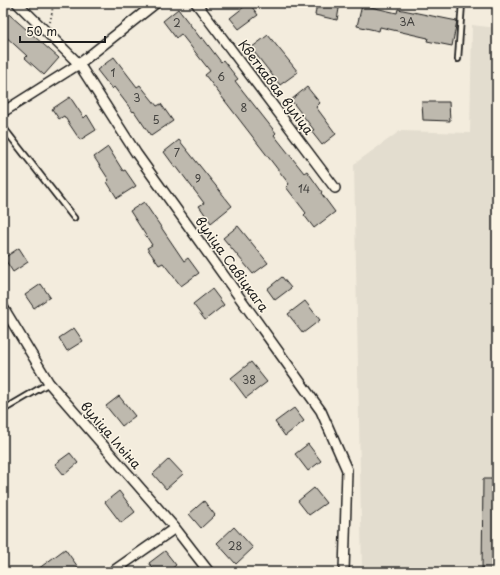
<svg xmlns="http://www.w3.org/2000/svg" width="500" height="575" font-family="'Playpen Sans',sans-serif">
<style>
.built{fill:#e3ddcf}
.building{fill:#beb9ae;stroke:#1c1c1c}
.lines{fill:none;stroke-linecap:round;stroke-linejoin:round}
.service-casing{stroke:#1c1c1c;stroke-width:8}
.minor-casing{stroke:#1c1c1c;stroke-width:12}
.path{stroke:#1c1c1c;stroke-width:2;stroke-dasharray:1 3;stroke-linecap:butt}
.service{stroke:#fcf5e5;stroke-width:4.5}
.minor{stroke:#fcf5e5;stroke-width:9}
.labels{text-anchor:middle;stroke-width:3;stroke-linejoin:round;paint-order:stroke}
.number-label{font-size:11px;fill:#444340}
.street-label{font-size:13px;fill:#1c1c1c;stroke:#fcf5e5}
</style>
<rect width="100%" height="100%" fill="#f3ecdd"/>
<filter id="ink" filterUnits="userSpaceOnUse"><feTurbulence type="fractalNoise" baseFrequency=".025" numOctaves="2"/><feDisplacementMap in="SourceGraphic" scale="8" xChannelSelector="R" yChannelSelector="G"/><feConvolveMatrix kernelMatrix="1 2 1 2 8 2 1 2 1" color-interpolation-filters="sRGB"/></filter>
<g filter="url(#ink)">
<path class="built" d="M472,25L497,28V572H362L354,164L400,131L470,133Z"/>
<path class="building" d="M249,3L258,15L239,29L230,18Z
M317,3H340L337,20L315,15Z
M362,5L397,13L398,9L457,21L452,46L427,41L428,38L380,27L379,31L357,26Z
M3,9L59,58L44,75L25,58L27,56L3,34Z
M178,9L201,39L202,37L221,62L223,60L238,79L235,81L276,133L274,135L304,173L307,171L322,192L321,193L335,212L314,228L304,215L306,213L286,187L289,184L205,75L210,71L181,34L176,38L163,21Z
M268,35L298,72L280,85L251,48Z
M114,57L137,87L140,85L157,106L161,104L173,121L151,136L134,111L133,112L114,87L112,89L97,70Z
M307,87L320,103L316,107L336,134L322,145L311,131L314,130L291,100Z
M70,97L84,118L87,115L96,130L80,140L64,116L59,119L52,109Z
M422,102H449L450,121L423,120Z
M179,140L232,206L211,223L199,206L204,203L176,166L175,167L164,152Z
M108,147L123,171L125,170L136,186L117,198L107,182L109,180L94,157Z
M144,202L184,261L188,258L199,273L181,286L163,263L159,265L147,248L152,245L130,211Z
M238,226L268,263L253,274L223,238Z
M19,248L28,262L13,272L4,258Z
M282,277L291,288L275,300L267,289Z
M41,284L50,297L34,308L25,295Z
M212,289L224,305L205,320L193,304Z
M305,301L320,320L303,333L288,314Z
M74,328L83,341L67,351L59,338Z
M251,362L267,382L246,398L231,378Z
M119,396L135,416L122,426L106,406Z
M294,408L304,421L285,436L275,422Z
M308,444L321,461L308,471L295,454Z
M70,453L78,463L64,475L55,464Z
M169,459L183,474L166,489L153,474Z
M483,479H496L495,572H482Z
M314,488L326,503L309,515L298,501Z
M119,491L135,512L121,523L105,502Z
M204,501L215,515L201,528L189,514Z
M234,527L253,548L236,564L217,543Z
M65,549L78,567L71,572H34Z
M165,551L176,565L168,572H156L149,563Z"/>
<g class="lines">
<defs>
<path id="service" d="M458,59L462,3
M3,127L74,218
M3,410L49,383"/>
<path id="minor" d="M17,3L79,64L136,153L321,411L347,470L344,572
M196,3L335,188
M3,112L79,64L156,3
M3,307L49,383L175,528L209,572
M112,572L175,528"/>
</defs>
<use href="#service" class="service-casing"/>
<use href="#minor" class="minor-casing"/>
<path class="path" d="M50,22L52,13L53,3"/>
<use href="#service" class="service"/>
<use href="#minor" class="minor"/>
</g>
</g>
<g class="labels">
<g class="number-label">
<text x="407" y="26">3А</text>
<text x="177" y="27">2</text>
<text x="113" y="77">1</text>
<text x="221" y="81">6</text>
<text x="137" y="102">3</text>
<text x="244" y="112">8</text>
<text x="156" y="124">5</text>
<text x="177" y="157">7</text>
<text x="198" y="183">9</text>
<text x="304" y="193">14</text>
<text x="249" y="384">38</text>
<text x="235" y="550">28</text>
</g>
<g class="street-label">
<text transform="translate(276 87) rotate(53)" y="5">Кветкавая вуліца</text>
<text transform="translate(232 264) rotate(54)" y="5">вуліца Савіцкага</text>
<text transform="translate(111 435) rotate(49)" y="5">вуліца Ільіна</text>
</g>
</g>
<rect width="500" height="575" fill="none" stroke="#fcf5e5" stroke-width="16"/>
<rect x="8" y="8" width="484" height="559" fill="none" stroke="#1c1c1c" stroke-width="1.5" filter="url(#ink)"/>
<path d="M20 36v6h85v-6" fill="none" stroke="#1c1c1c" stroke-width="2"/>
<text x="26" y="36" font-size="12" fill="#1c1c1c" stroke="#fcf5e5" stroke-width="3" paint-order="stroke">50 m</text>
</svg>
